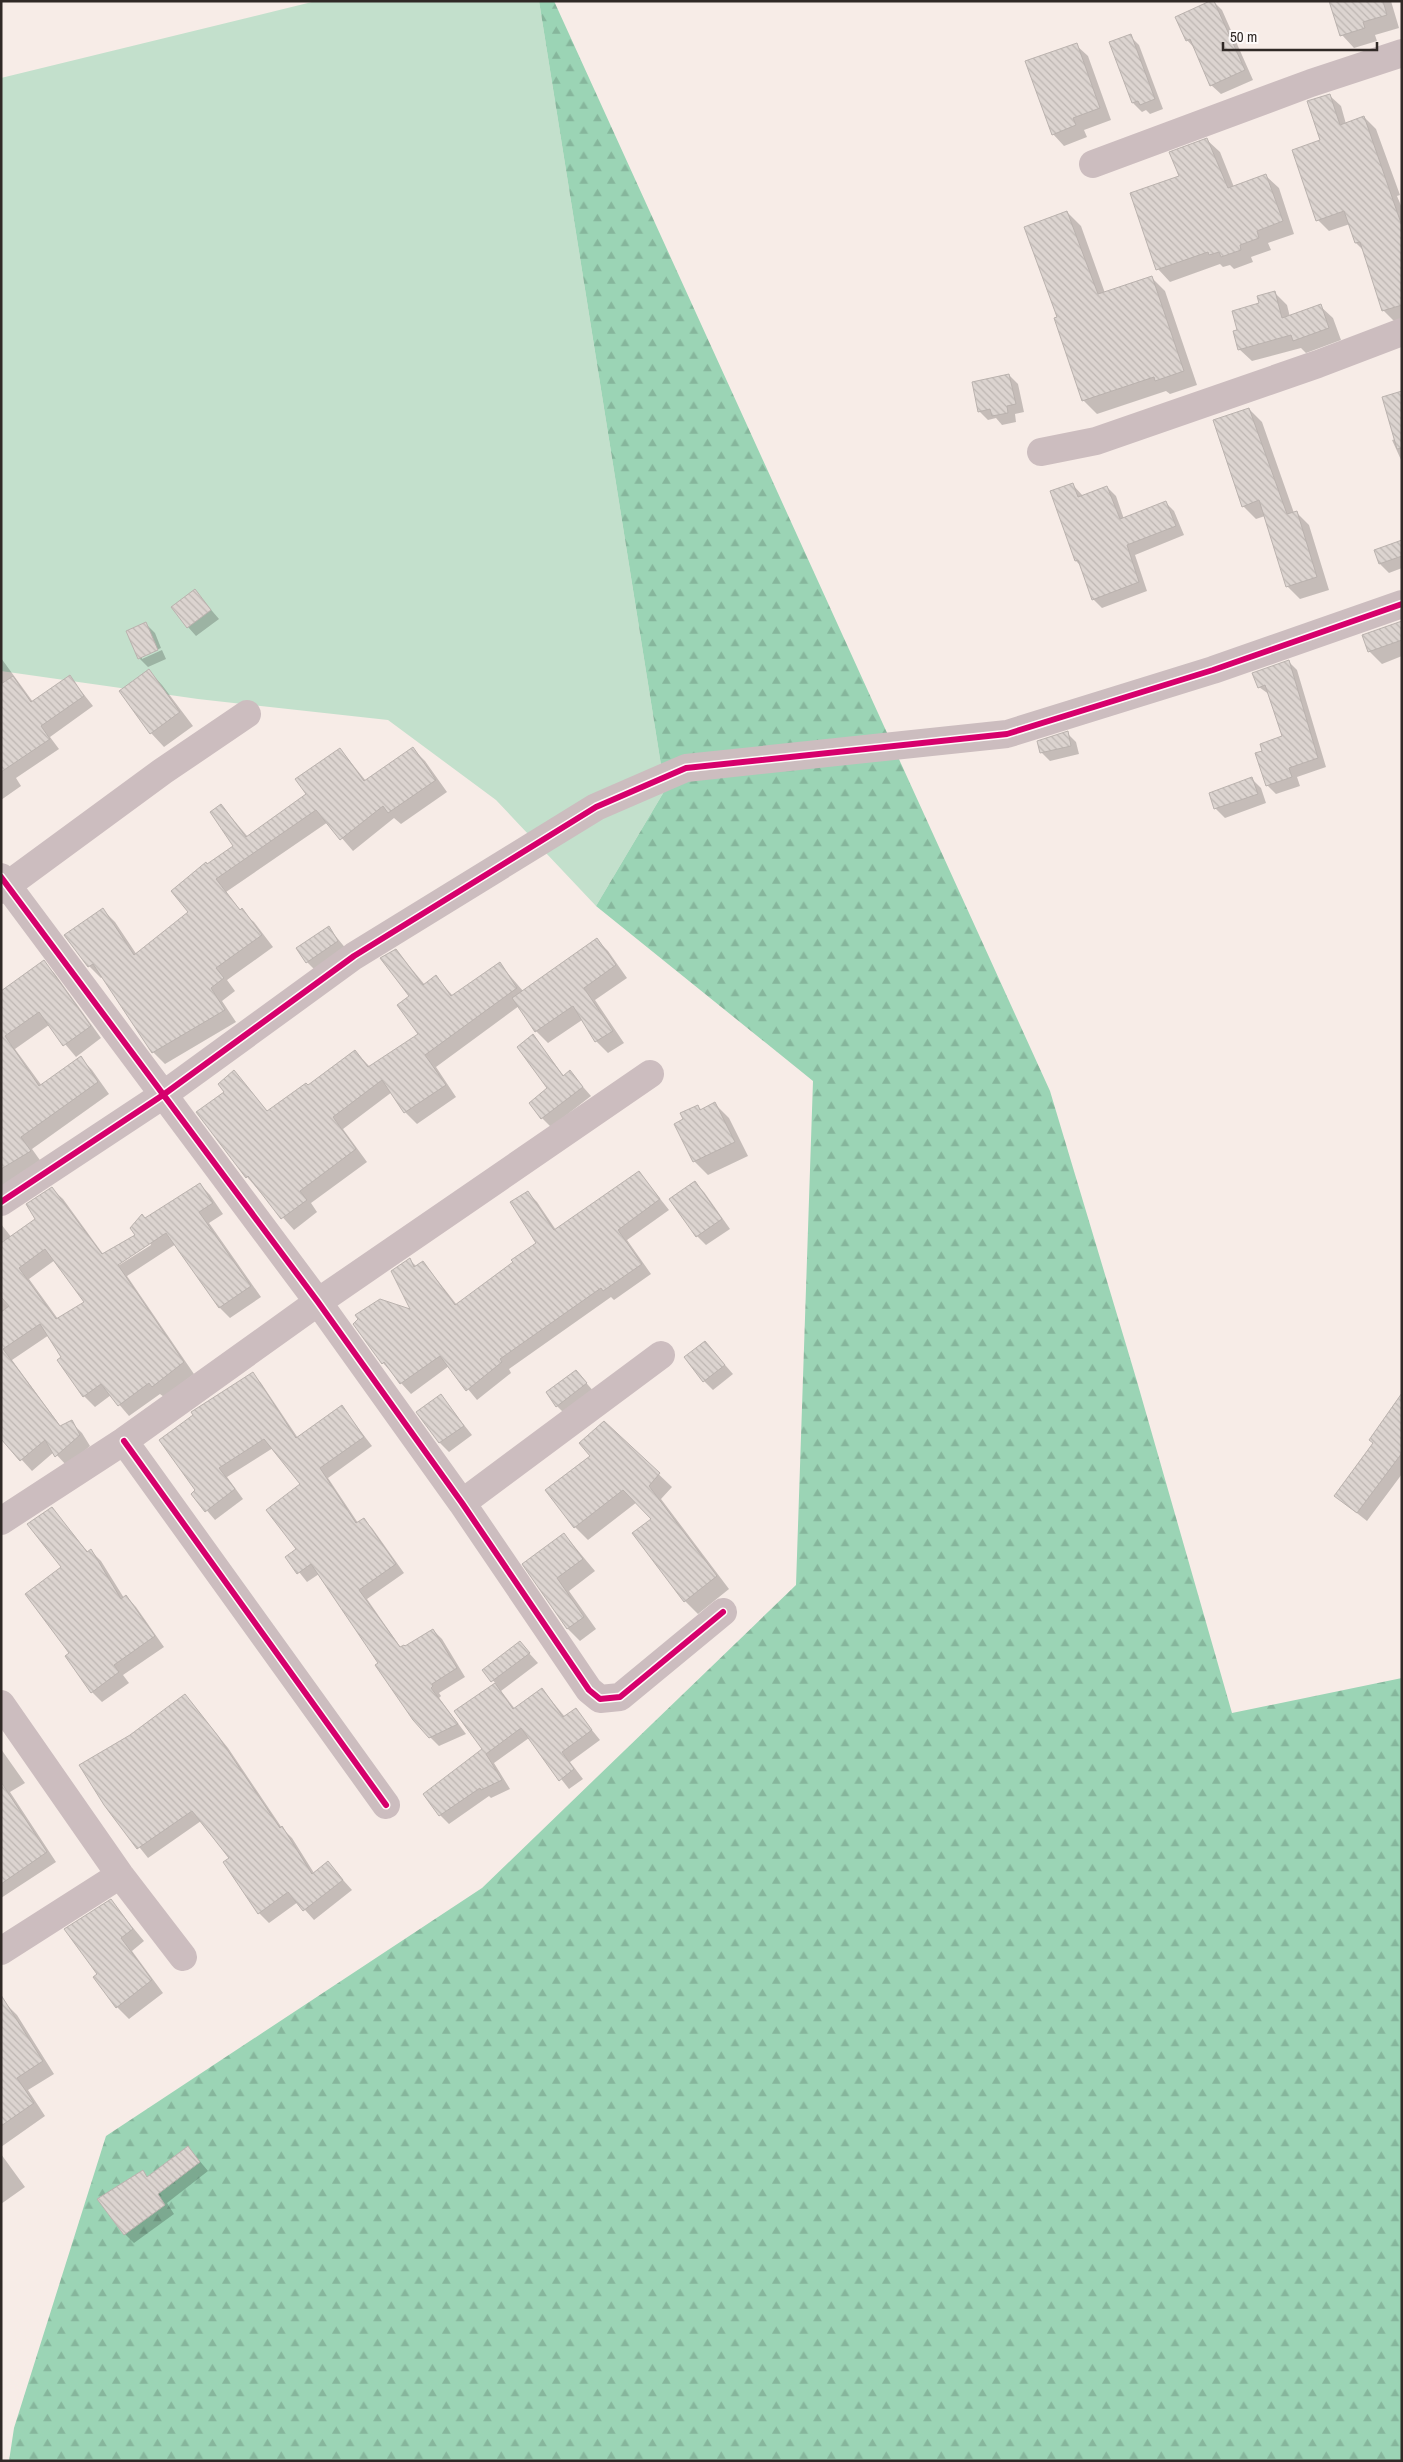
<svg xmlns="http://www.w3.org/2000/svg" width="1403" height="2462" font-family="'Archivo Narrow',sans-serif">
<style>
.grass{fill:#c3e0cc}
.forest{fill:url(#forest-firs)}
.shadow{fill:#0003;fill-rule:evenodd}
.building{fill:url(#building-back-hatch);stroke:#bab2ae;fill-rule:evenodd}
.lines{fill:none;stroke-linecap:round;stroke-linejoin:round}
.minor{stroke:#ccbdbf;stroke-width:28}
.cycleway-casing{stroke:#fefaf9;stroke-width:9}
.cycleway{stroke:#d6006c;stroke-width:6}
</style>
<defs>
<pattern id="forest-firs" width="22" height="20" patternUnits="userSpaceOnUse" patternTransform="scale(1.25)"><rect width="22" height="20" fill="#9bd4b5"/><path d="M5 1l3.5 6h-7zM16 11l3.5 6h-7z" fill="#86b69c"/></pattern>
<pattern id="building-back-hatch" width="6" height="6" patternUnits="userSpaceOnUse" patternTransform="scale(1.25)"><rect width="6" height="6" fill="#dcd4d0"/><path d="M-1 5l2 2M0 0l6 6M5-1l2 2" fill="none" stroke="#bdb6b2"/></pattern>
</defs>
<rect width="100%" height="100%" fill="#f7ece7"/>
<path class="grass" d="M316,1H539L665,790L596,906L496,800L388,720L198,699L1,671V78Z"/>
<path class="forest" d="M539,1H554L1050,1091L1136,1378L1232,1713L1402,1678V2461H9L14,2428L106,2136L482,1888L796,1585L813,1081L596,906L665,790Z"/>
<path class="shadow" d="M1213,1L1222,10L1253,80L1221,94L1211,85L1196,50L1187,40Z
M1331,1H1391L1399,28L1375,35L1377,41L1354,48L1342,35Z
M1130,36L1139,45L1163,109L1150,114L1146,110L1142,112L1133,103Z
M1076,45L1088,56L1111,120L1084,130L1087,137L1064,146L1053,134Z
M1329,95L1341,106L1346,124L1364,117L1376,129L1400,195L1397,196L1402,208V319L1395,322L1383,310L1364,251L1356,243L1350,224L1329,231L1318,220L1322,141Z
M1207,140L1220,152L1234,187L1266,176L1279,188L1294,234L1268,243L1271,250L1251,257L1253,262L1234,269L1230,265L1223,267L1220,264L1170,282L1158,269L1180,176Z
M1067,212L1081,226L1105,293L1151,277L1165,291L1197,385L1170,394L1166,391L1097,414L1083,400L1059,318Z
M1275,293L1287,305L1290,317L1320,306L1333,318L1341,340L1306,353L1301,348L1252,361L1239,349L1261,304Z
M1009,375L1018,384L1024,412L1015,414L1016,422L1002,425L996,418L988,420L979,411Z
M1402,392V462L1392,440L1396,439Z
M1249,409L1262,422L1294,513L1296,512L1309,525L1329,590L1300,599L1287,586L1265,516L1256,519L1243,506Z
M1073,485L1083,496L1107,487L1116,496L1124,519L1165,502L1174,511L1184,535L1135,555L1147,591L1102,608L1093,599L1081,566L1076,561Z
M1402,541V568L1389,573L1380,564L1375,550Z
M195,591L219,619L196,636L188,627Z
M1402,622V656L1382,664L1369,651Z
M146,624L155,633L161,648L142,656V659L162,650L166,659L148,667L139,658Z
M1,658L33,702L70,677L93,706L50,737L59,749L16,778L21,786L1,800Z
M1289,662L1297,670L1326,767L1297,777L1300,786L1276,794L1267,785L1283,737L1270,695L1259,687Z
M149,671L162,685L193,726L164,747L151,733Z
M1067,733L1076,742L1079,754L1050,761L1041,752Z
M340,749L366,781L413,749L425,761L447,792L401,824L394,818L353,851L328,822L226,892L241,911L254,922L273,947L227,980L235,991L222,1001L236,1022L165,1064L153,1052L103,977L101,978L89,966L103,910L115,922L137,955L190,912L207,865L235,846L221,805L248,837L308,795Z
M1252,779L1261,788L1266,803L1225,818L1216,809L1210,794Z
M329,928L347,950L316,971L307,962Z
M597,940L608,951L627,978L595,1000L624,1043L608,1053L596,1041L582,1020L548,1043L536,1031L519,1006L436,1067L456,1097L417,1124L405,1112L392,1092L343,1129L367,1162L311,1203L317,1212L294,1230L247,1177L226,1092L234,1072L268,1112L308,1086L355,1051L370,1067L420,1034L396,950L425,985L436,977L453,996L500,964L523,991Z
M44,962L55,974L101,1038L76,1057L49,1025L15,1049L42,1086L81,1058L92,1070L109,1094L32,1149L42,1163L1,1188V992Z
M533,1036L564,1076L570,1072L591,1096L551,1127L542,1118L549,1089Z
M715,1104L729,1118L748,1156L708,1175L694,1161L685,1120L697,1106L702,1110Z
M639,1172L669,1210L627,1240L651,1274L614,1300L611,1297L509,1369L511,1373L477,1400L449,1366L411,1394L383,1363L413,1311L410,1260L417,1267L423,1262L457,1305L538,1243L527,1192L537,1202L556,1230Z
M695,1183L704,1192L730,1229L706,1245L697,1236Z
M200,1184L210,1195L223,1214L209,1223L261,1297L230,1318L220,1308L176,1244L127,1276L194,1374L164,1397L160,1394L129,1416L111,1395L95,1407L84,1396L59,1361L63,1358L49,1335L12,1360L61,1427L71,1422L82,1433L90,1446L67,1466L54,1452L32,1471L1,1437V1224L12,1238L37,1220L52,1189L63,1199L103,1254L136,1235L145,1219ZM150,1243L151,1245L113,1269L112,1267ZM55,1260L86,1303L58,1319L29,1279Z
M705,1342L733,1374L713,1390L704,1381Z
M576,1371L595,1393L566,1415L557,1406Z
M252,1374L261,1383L298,1438L342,1407L372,1446L328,1478L358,1523L363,1520L372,1528L404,1573L367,1599L401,1648H405L433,1630L442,1639L465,1677L439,1693L441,1696L439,1698L466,1734L439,1746L430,1737L319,1574L307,1582L287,1557L298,1549L302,1484L273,1448L227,1477L243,1499L215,1520L193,1494L197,1491Z
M441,1396L472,1435L449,1452L440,1443Z
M1402,1408V1474L1367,1521L1335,1496Z
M604,1422L672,1487L661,1499L729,1589L698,1614L685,1601L653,1519L637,1502L588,1540L575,1527Z
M51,1508L88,1552L91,1551L101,1561L124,1598L126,1596L136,1607L164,1647L123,1675L129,1683L102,1702L92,1692L71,1654L63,1568Z
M564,1534L595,1571L569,1591L596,1629L580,1641L568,1629L524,1565Z
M520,1643L538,1663L501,1691L515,1709L542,1689L565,1717L575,1709L600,1740L570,1762L583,1779L569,1789L529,1738L494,1763L510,1789L491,1798L489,1796L449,1824L440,1815L484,1749L496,1684L484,1670Z
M185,1695L228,1748L282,1828L292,1838L314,1873L328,1863L352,1890L314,1920L298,1902L269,1923L259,1913L231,1858L201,1821L148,1858L105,1804L130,1736Z
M1,1749L25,1783L10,1792L56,1862L1,1898Z
M111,1901L144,1941L132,1951L163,1993L129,2019L117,2007L99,1974Z
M5,2003L17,2015L54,2074L28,2090L45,2116L1,2147V2005Z
M188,2147L208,2171L167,2203L174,2214L134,2243L125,2234L143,2172L148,2178Z
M1,2154L25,2187L1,2204Z"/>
<path class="building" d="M1210,1H1214L1245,70L1210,86L1190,39L1186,41L1175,17Z
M1329,1H1383L1387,15L1363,22L1365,28L1340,36Z
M1131,34L1155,99L1140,105L1138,101L1132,103L1109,42Z
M1077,43L1100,108L1073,118L1076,125L1052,135L1025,61Z
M1330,94L1340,125L1364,116L1402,226V305L1382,311L1360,242L1355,243L1344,211L1316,221L1292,150L1320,140L1307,101Z
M1207,138L1228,188L1266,174L1283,221L1257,231L1259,238L1240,245L1241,250L1221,257L1219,252L1209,255L1208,252L1156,270L1130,193L1179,176L1169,152Z
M1067,211L1098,294L1152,276L1184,371L1155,381L1154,377L1082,401L1054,318L1057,317L1024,227Z
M1275,291L1282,318L1321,304L1329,328L1293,341L1291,335L1238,350L1233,331L1237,330L1232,311L1259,303L1257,296Z
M1009,374L1016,404L1007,406L1008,413L992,416L990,409L978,412L972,382Z
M1402,391V448L1397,449L1382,397Z
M1249,408L1287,514L1297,511L1317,577L1286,587L1259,500L1242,507L1213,420Z
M1073,483L1078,497L1107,486L1120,519L1166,501L1176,526L1127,545L1139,582L1092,600L1078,560L1075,561L1050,491Z
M1402,540V556L1379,564L1374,550Z
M195,589L211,610L187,628L171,607Z
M1402,621V640L1368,652L1362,635Z
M146,622L158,650L138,659L126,631Z
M1289,660L1318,758L1289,768L1292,777L1266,786L1255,753L1262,751L1260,744L1282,736L1265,685L1258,688L1252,673Z
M149,669L180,712L150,734L119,691Z
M70,675L84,696L41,726L50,739L1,772V684L13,676L31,702Z
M1068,731L1071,746L1040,753L1037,741Z
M413,747L436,780L388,813L383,806L340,840L316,810L216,879L240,910L242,908L262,935L216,968L224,978L211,988L225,1010L152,1053L93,964L88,967L64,935L103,908L134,955L188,912L171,891L206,862L207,864L233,846L210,812L221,804L246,837L306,794L295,779L340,748L364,781Z
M1252,777L1258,794L1214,809L1209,793Z
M329,926L338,941L306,963L296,948Z
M597,938L616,965L584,988L613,1031L595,1042L573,1006L535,1032L512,998Z
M396,949L423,985L436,975L451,996L500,962L517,988L425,1055L446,1085L404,1113L382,1080L333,1117L356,1149L300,1191L307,1200L281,1219L248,1176L246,1178L196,1112L224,1092L218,1084L234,1070L267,1111L306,1083L308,1085L355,1050L368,1067L418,1034L397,1005L409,996L380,958Z
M44,960L91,1026L63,1046L39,1012L5,1036L39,1086L81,1056L98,1082L21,1137L31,1151L1,1169V991Z
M533,1034L563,1076L570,1070L583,1087L541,1119L529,1103L547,1088L517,1047Z
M715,1102L735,1142L693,1162L674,1124L683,1119L680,1113L698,1105L700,1110Z
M639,1171L660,1199L618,1230L642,1264L603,1291L601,1288L500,1359L502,1362L466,1391L440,1356L400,1384L384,1362L382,1364L353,1324L358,1319L355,1315L380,1299L410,1309L391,1271L410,1258L414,1267L423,1261L455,1305L513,1262L511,1260L536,1243L510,1202L528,1191L554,1230Z
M695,1181L722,1219L696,1237L669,1199Z
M200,1183L213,1203L199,1212L251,1286L219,1308L166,1233L118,1265L184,1362L152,1387L149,1383L118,1406L101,1384L83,1397L57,1360L61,1357L40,1324L3,1349L60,1426L72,1420L80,1435L55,1457L45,1440L20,1461L1,1439V1312L9,1306L1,1297V1243L35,1219L26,1204L52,1187L102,1254L135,1235L130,1228L142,1214L145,1218ZM45,1249L84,1302L56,1319L19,1268Z
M705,1341L725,1365L703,1382L684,1357Z
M576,1370L587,1383L556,1407L546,1392Z
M253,1372L296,1438L342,1405L364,1437L320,1468L356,1523L364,1518L396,1564L359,1590L400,1647L404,1645L405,1646L433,1629L457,1668L432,1684L433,1686L431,1688L458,1724L429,1738L413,1720L375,1665L378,1663L311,1564L297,1574L285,1557L296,1549L266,1510L300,1484L264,1439L219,1468L235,1489L205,1512L191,1494L195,1490L159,1440L193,1415L191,1412Z
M1402,1393V1453L1357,1513L1334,1496L1373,1443L1369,1440Z
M441,1394L464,1426L439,1443L416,1412Z
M604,1421L660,1473L649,1486L717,1576L684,1602L632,1533L651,1519L623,1490L574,1528L545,1490L590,1456L579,1443Z
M52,1507L87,1552L91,1549L121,1599L126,1595L155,1636L114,1665L119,1672L91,1693L65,1656L69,1653L25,1594L61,1567L27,1524Z
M564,1533L583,1559L557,1578L584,1617L567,1629L522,1564Z
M520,1641L530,1653L491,1682L482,1670Z
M495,1683L513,1709L542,1688L563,1717L576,1708L592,1730L562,1752L574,1769L559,1781L521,1728L486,1754L502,1780L481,1790L480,1788L439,1816L423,1794L482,1749L454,1711Z
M185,1694L218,1736L280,1828L282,1826L312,1874L328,1861L343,1880L303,1911L288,1892L258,1914L223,1862L229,1858L192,1811L137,1849L104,1805L79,1765L130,1735Z
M1,1782L47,1852L1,1884Z
M111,1899L133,1929L121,1938L152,1980L116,2008L93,1977L97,1974L64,1929Z
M1,1995L43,2061L17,2078L34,2103L1,2126Z
M188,2146L200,2162L158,2194L165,2205L124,2235L97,2199L143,2170L147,2177Z"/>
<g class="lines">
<path class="minor" d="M1093,164L1311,83L1402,53
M1041,452L1096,441L1318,364L1402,332
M1,877L318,1302L462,1503L589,1690L600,1699L620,1697L723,1612
M1,890L163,771L247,714
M1,1202L163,1095L354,956L596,807L686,768L1007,734L1213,670L1402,604
M124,1441L386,1805
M462,1503L661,1355
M1,1521L124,1441L318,1302L650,1074
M1,1704L120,1875L183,1957
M1,1951L120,1875"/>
<defs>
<path id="cycleway" d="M1,877L318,1302L462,1503L589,1690L600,1699L620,1697L723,1612
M1,1202L163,1095L354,956L596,807L686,768L1007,734L1213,670L1402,604
M124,1441L386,1805"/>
</defs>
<use href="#cycleway" class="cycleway-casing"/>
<use href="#cycleway" class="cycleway"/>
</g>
<rect width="1403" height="2462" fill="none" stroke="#302926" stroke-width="5"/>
<path d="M1223 42v8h154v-8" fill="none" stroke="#302926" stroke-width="2.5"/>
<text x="1230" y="42" font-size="15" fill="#302926" stroke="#fefaf9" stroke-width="4" paint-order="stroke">50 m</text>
</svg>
